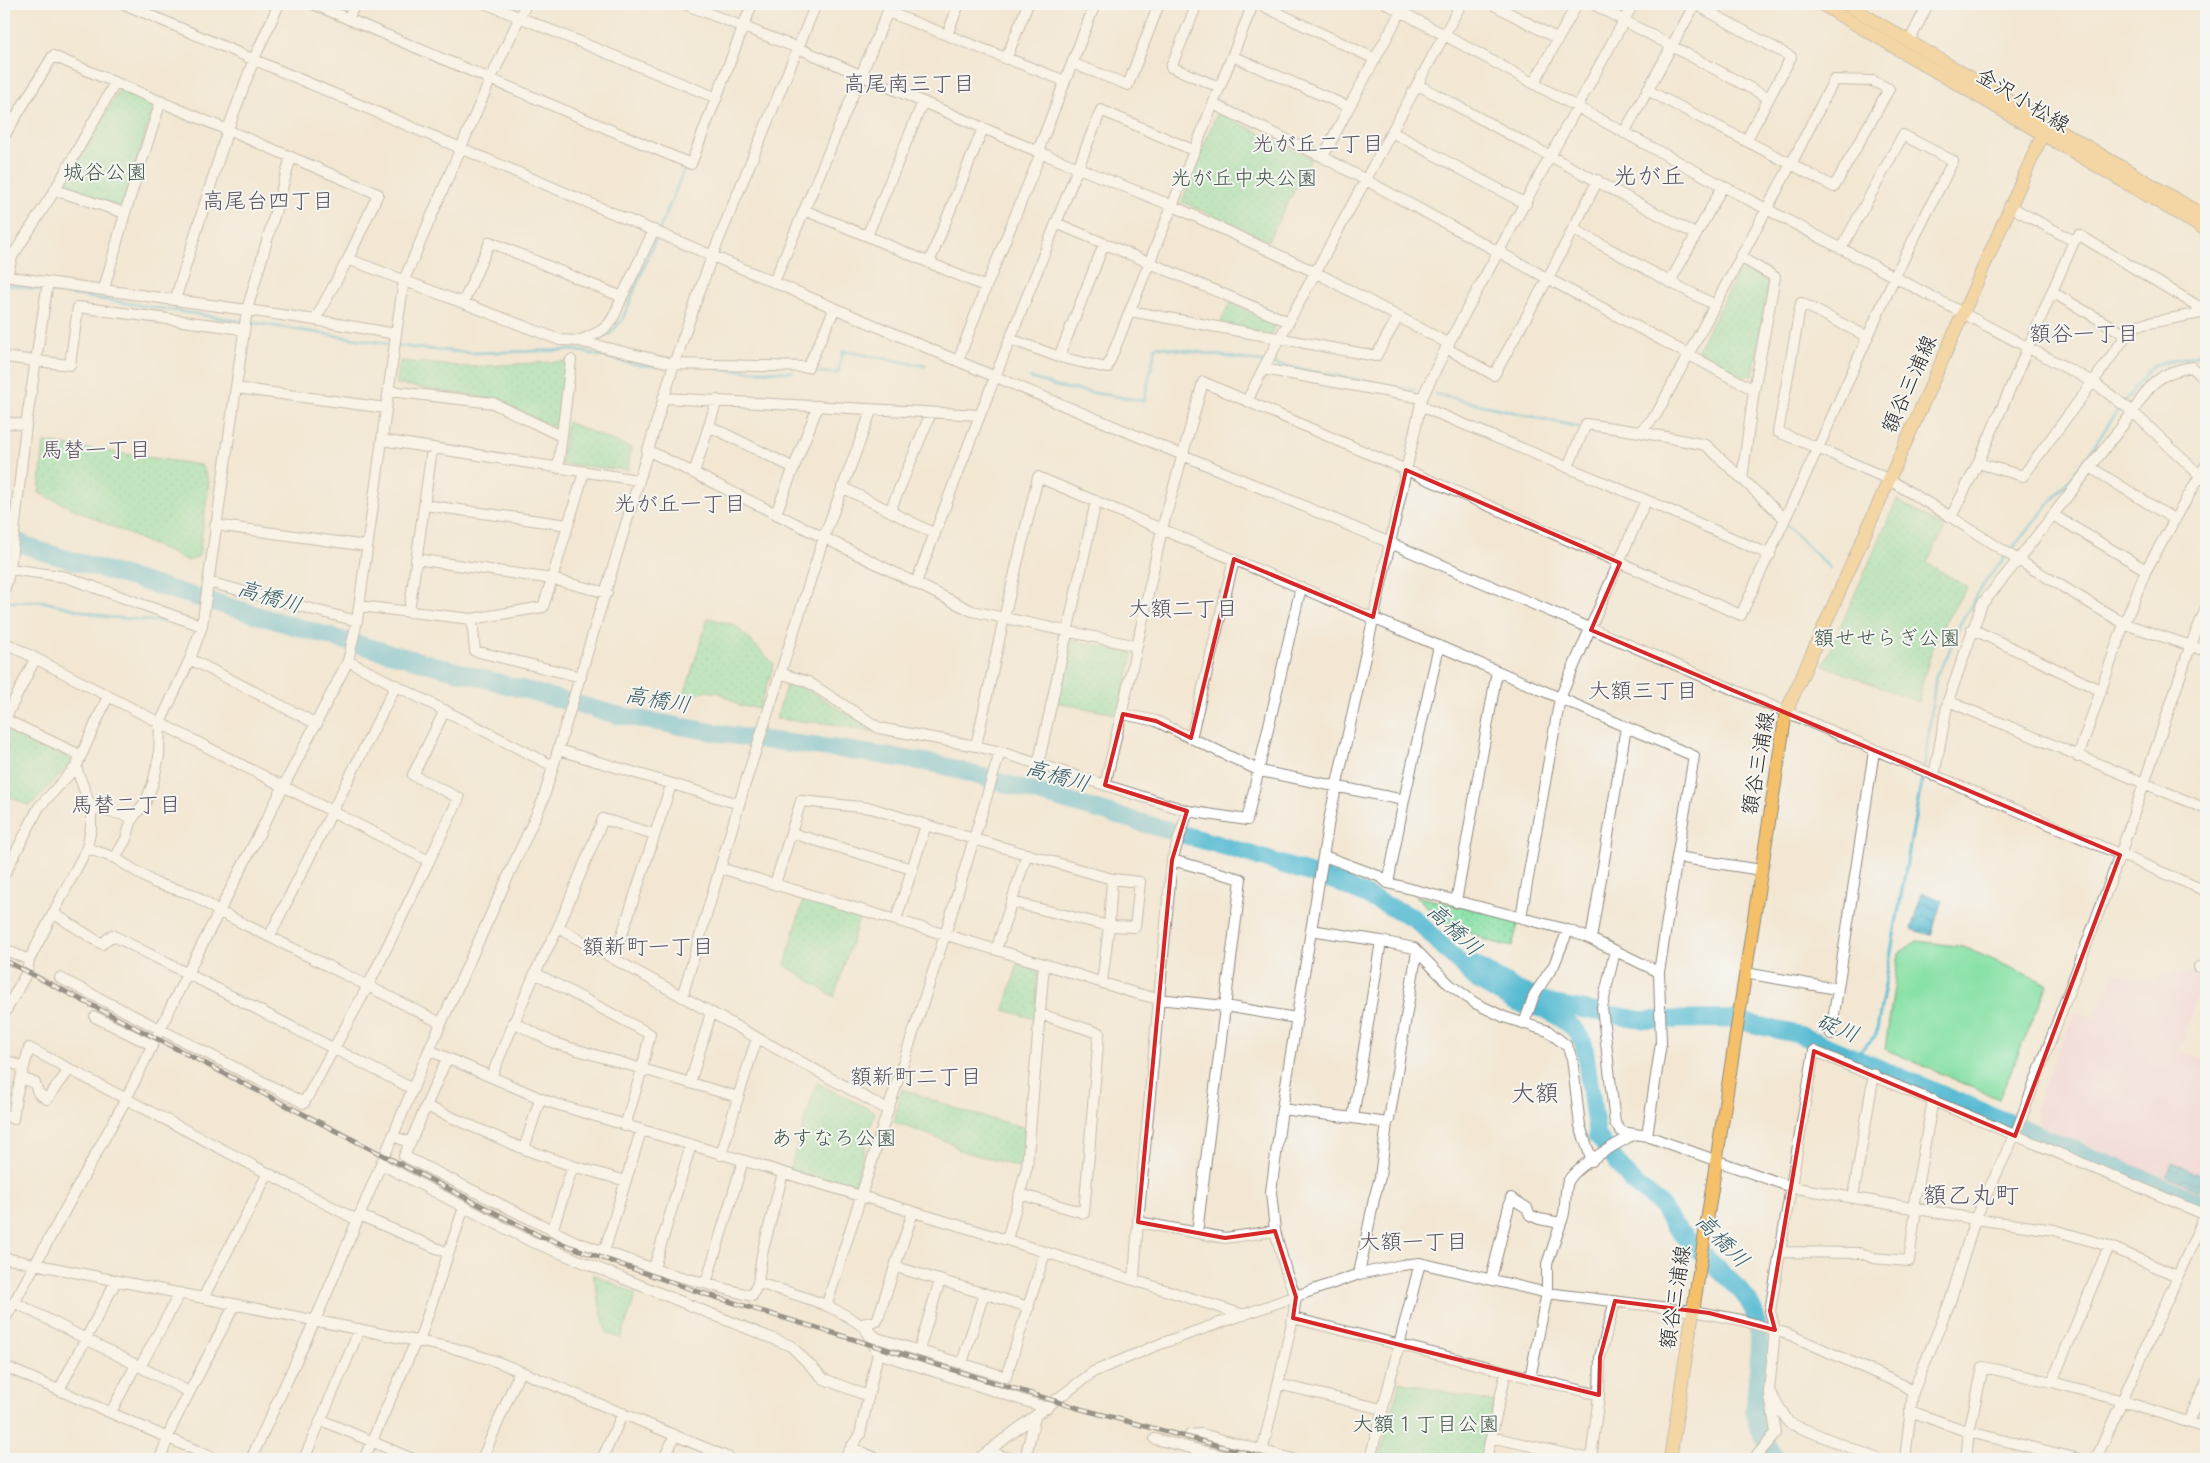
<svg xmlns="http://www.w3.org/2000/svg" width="2210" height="1463" font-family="Caveat,'Klee One',sans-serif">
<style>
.built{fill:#f3cfe0}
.grass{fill:#88e1a6;stroke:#5a8668}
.park{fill:url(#park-dots);stroke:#5a8668}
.water{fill:url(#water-waves);stroke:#40727e}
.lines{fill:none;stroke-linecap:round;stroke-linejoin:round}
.stream{stroke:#54bad2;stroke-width:3}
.river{stroke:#54bad2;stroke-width:18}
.minor-casing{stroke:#8f897f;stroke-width:12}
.major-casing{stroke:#8f897f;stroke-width:14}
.minor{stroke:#fff;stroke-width:10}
.major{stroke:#f4c16b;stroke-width:12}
.rail-casing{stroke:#2b2b2b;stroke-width:5}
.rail{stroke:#f6f6f2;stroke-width:3;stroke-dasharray:9;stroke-linecap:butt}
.marked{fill:none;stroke:#d62828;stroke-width:4;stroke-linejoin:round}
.labels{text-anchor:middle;stroke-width:4;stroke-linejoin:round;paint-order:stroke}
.street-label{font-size:21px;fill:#2b2b2b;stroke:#f6f6f2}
.park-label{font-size:21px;fill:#42584a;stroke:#f6f6f2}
.neighbourhood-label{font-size:22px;fill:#5d5360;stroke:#f6f6f2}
.water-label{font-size:22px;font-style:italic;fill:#395d65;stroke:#f6f6f2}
.quarter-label{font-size:24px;fill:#5d5360;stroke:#f6f6f2}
</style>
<defs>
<pattern id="park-dots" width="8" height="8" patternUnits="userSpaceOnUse" patternTransform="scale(1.25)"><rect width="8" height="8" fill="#88e1a6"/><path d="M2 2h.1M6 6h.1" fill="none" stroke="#76c18f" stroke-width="1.8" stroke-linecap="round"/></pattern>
<pattern id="water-waves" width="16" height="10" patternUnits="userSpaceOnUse" patternTransform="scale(1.25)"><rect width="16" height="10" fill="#54bad2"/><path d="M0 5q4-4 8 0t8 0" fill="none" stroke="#4697ab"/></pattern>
</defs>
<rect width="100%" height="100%" fill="#f6f6f2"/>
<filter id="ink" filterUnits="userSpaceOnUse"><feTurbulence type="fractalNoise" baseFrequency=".02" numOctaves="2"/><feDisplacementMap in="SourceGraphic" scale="10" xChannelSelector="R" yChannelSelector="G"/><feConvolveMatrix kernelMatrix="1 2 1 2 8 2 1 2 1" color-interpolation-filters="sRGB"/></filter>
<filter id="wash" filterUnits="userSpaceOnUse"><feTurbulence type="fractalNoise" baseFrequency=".0096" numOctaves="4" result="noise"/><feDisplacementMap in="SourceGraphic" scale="20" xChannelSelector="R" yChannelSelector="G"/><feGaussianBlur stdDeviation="1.12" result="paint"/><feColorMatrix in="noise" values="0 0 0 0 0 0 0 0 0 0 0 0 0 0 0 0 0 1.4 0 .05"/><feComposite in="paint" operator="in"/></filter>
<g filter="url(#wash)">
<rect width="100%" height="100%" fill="#f3e7d3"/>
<path class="built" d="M2115,971L2139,979L2155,981L2157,976L2201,971L2205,974L2179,1051L2206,1060V1199L2036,1129L2039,1123L2035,1108L2075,1011L2094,1018Z"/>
<path class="grass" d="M1917,941L1964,947L2048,984L1999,1099L1885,1049L1899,953Z"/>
<path class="park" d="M119,90L154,105L123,208L64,187Z
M1217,112L1311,158L1268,241L1182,202Z
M1741,267L1768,282L1753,375L1743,376L1697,351Z
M1230,302L1276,323L1270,336L1221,322Z
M400,361L470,367L567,361L557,428L492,399L396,384Z
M567,422L631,448L628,470L561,464Z
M44,442L201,465L209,481L199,556L188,561L39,493Z
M1897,500L1945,528L1927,563L1967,587L1936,637L1922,683L1919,702L1823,665Z
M708,618L735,625L774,664L759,708L740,706L720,693L706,691L683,699Z
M1067,639L1133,653L1119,715L1055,702Z
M787,682L810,691L876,732L831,724L776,719Z
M7,728L71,759L70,764L30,806L4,794V734Z
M1416,896L1519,920L1512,947L1485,940L1468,931L1457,936Z
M804,897L860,915L834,997L785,965Z
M1018,963L1038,971L1035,1019L1004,1010Z
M817,1083L875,1112L853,1189L789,1170Z
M902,1089L966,1112L1026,1128L1022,1168L959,1150L951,1143L894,1122Z
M593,1274L636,1294L621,1338L606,1333Z
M1400,1381L1494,1403L1481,1459H1379Z"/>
<path class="water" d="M1922,893L1942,900L1931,935L1911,929Z
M2171,1162L2205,1176L2199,1191L2166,1176Z"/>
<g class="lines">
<path class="stream" d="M4,284L415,348L472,353L575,350L640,365L661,366
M594,342L610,334L622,320L687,163
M719,370L793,372
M807,372L838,373L843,351L925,366
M1031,378L1058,387L1144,401L1156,346L1256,361L1415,390
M1435,394L1582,428
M1786,525L1830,568
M4,602L41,601L107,617L166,622
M1855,1057L1876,1035L1925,762L1936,675L1946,659L1960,624L1987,579L2083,463L2116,413L2148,371L2154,365L2206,353"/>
<path class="river" d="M4,536L37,550L338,639L617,715L741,737L846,750L937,764L1237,850L1337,882L1414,918L1477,980L1516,1003L1539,1008L1553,1013L1575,1029L1584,1044L1597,1135L1631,1181L1659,1203L1673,1224L1695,1247L1739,1289L1748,1300L1754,1312L1760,1347L1754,1412L1758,1427L1776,1459
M1471,963L1518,990L1553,1004L1641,1020L1730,1019L1800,1035L2206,1205"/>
</g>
</g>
<g filter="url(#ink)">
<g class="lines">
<defs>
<path id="minor" d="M124,4L979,370L1233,476L2206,891
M313,4L691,164L752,4
M487,4L717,98
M684,4L798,48L1041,153L1173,206L1317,273L1449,344
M1197,4L1171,67L1219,87
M1259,4L1375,59
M1387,4L1723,186L2093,382L2133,412L2206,481
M1492,4L1558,39
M1593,4L1769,98
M1695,4L1791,57L1746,141
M888,12L1065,81
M348,19L355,4
M947,35L959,4
M1910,40L1928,4
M1232,56L1349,107L1401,11
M1006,59L1028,4
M1072,63L1128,85L1159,4
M1834,80L1873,81L1889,89L1834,187L1791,164Z
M115,83L55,190L125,213
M1534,83L1577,4
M1418,85L1695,234
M1647,90L1791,164L1715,305
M923,102L867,236L986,287
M1213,104L1253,4
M1392,132L1526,204
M1624,133L1695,4
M4,136L53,56L291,157
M1323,157L1349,107
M2009,206L2074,241
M804,210L867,236
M1056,223L1289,322
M1573,229L1670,282
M1841,249L1903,135L1953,161L1895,276L1818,448L1888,479L1951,517L1978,463L2023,476L2093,382L2133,326L2206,312
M348,259L378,194L291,157L247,310L315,320L348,259L560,340L578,341L674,364L808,367L835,308
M929,263L983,128
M4,276L175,300
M7,277L12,257L55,190
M774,282L891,4
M104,289L125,213L161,101
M2052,292L2126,335
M622,297L654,230
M463,303L490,242L622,297C610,327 609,329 579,341
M1130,311L1376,356L1398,317
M315,320L396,334L404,280L491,78L526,4
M1010,339L1059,357L1107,368L1213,104L1323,157L1754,390L1775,277L1740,257
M1446,348L1494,375L1548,278L1598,180
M4,357L70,365L78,307L235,328L243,331
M1059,357L1104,244
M958,361L986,287L1041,153L1040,146L1095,4
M1263,369L1247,401L1741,615L1785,519
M2206,380L2192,367C2159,372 2149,385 2133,412L2018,560L2125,624L2206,651
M236,388L386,408
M389,391L493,403L561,436
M663,398L980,415L1101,110L1195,151
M1422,398L1263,369L1461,4
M4,422L26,425
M709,426L794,468
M1640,432L1706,445L1785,519L1818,448L1778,432L1801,303L1868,337
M382,440L396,334
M647,450L972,611L1137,646L1162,529L1203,382L1247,401
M1978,463L2074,241L2079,235L2206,311
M1568,467L1586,424L1640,432L1656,415L1715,305L1670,282L1723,186
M2090,467L2175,520
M558,468L571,360
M694,473L717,400
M1742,479L1754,390
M842,487L935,534
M1646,500L1770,555
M424,505L568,525
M890,511L931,413
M776,513L818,406
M2053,515L2146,570
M1951,517L2018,560L1982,604L1948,701L2206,809
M215,525L367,546
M416,559L552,579L584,472
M1234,559L1191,738L1260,771L1404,800L1439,646L1560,698L1646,500L1420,406
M4,568L66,577L202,626L190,659L160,723L429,861L368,986L441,1023
M208,582L357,621
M916,583L980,415
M4,592L10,569L26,425L48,282
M359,606L472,619L475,651L581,677
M409,612L432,449
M472,619L543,607L552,579L607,593
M202,626L247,310L175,300L228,129L254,59L279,4
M1972,629L2100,690
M4,642L160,723L159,757L153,783L146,801L132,819L126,839L115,858
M1137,646L1105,785L1188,811L1172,860L1138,1222
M190,659L317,724
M348,661L553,766
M780,673L808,682L879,728L976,746L1004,618L1038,477L1439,646
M1123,714L1156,721L1191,738
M4,719L80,755
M4,721L35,659
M976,746L1000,752
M559,750L739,804
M2078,757L2120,635L2146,570L2206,465
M1038,765L1096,501
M1934,776L1948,701
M1404,800L1388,883L1568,930L1591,939L1659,972L1661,1043L1647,1136L1791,1187L1975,1219L1950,1302L1913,1392L1905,1459
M91,808L134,817
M1188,811L1247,820L1301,587
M791,833L912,869
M1324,856L1381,877L1388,883
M1172,860L1241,879L1197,1232
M429,861L459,798L413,775L445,710
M720,868L1044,964L1131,992L1158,999L1225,1006L1296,1018
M4,875L39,807L76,767
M775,884L801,801L871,808L926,825
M1012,902L1109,926L1112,879
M1456,902L1497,671
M53,913L102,944L112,935L413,1089
M1521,917L1560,698L1626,727
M896,920L926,825L1112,879L1140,882L1135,927L1109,926L1102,983
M558,928L603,819L654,834
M270,935L396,685
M1591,939L1626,727L1694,756L1677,857L1761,870
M1381,941L1414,948L1449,984L1475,1003L1504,1017L1548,1031L1567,1046L1572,1058L1580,1126L1592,1161
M4,949L29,960L27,972L4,1014
M996,950L1027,854
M1615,951L1602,1007L1615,1123L1622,1132L1647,1136
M614,959L671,785
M29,960L87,848L91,828V808L76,767L108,696
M2199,967L2206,970
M1659,972L1677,857
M535,973L650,1034L642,1069L625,1126
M1745,973L1837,989
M60,978L304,1103L368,986L220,912L192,894L155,883L115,858L87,848
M682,997L745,784L824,537L872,409
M95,1017L152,1045
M1526,1018L1534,995L1554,965L1568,930
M513,1022L554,1043L738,1097L757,1038
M1831,1034L1874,751
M429,1050L549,1102L1007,1240L1244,1315
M4,1060L23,1067
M491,1077L535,973L558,928L888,1110
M21,1078L35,1083L38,1093L47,1099L70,1069
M690,1083L711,1013
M540,1099L524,1149L573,1166L552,1231
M426,1106L524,1149
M1282,1109L1353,1118L1381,941L1311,930
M4,1114L13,1119L16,1097L29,1048L357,1220
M1353,1118L1387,1123L1380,1177L1374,1199L1359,1274
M1387,1123L1389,1120L1417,951
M394,1136L410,1143L404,1156L576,1242L663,1272L752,1296L758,1283C803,1297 841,1305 877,1338L1006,1377L1045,1253
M410,1143L447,1058
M721,1155L739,1094
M381,1164L528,1240L791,1346L824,1379L868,1396
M573,1166L626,1181
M1020,1194L1084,1213L1099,1033L1040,1014
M1853,1197L1874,1074
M1913,1208L1933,1100
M359,1215L448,1253
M1561,1223C1567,1210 1564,1198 1567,1185C1571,1167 1618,1144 1634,1134
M1007,1240L1027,1167L1044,964
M604,1252L641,1131
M1780,1252L1861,1253L1873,1258L1909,1261L1916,1208
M4,1258L457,1349L498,1362L732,1459
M896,1267L1029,1307
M654,1268L691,1145
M2177,1276L2109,1246L2054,1230L1975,1219L2017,1130L2120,855L2190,647L2206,608
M1134,1279L1138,1222L1225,1238L1275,1231
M1491,1279L1511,1198L1527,1208L1530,1215L1539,1219L1561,1223L1547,1264V1293L1530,1378
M706,1283L743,1161
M758,1283L762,1254L783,1173
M203,1298L268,1173
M14,1302L189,1392
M827,1304L888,1110L945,935L1000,752L1105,785
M1293,1318L1599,1395L1600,1357L1615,1301
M4,1321L126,1099L187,974L348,661L357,621L382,440L638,480
M419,1341L464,1207
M919,1350L940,1280
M878,1353L1047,1408
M962,1363L984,1293
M4,1366L216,1459
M140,1367L180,1293
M2052,1382L2123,1401L2206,1428
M59,1390L116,1281
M1382,1409L1278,1384L1293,1318L1296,1297L1287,1275L1275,1231L1271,1192L1282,1109L1329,820L1422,398L1446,348L1633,4
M1910,1411L1969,1432L1966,1459
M111,1412L136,1365
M321,1420L413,1459
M2188,1422L2206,1383
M1190,1435L1201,1434L1293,1459
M1491,1437L1589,1459
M1155,1439L1215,1454
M851,1447L877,1459
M987,1452L1013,1459
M1262,1452L1278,1384
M160,1459L173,1424L235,1304
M251,1459L321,1307L429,1050L543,800L674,364L712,256L816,4
M304,1459L360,1329
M364,1459L416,1341
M482,1459L520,1371
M602,1459L623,1413
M664,1459L675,1435
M844,1459L860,1434L878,1353L862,1324L877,1321L913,1212
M978,1459L1093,1372L1160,1344L1359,1274L1402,1265L1420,1263L1547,1293L1693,1311L1741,1320L1788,1334L1903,1385L1913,1392
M1025,1459L1035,1417
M1216,1459L1215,1454L1236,1459
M1370,1459L1420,1263
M1486,1459L1506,1372
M1591,1459L1599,1395
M1754,1459L1776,1433L1770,1396
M1878,1459L1789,1423L1769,1391L1775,1330L1770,1311L1814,1051L2206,1215
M2079,1459L1969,1432L1983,1367L2052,1382L2109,1246
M2096,1459L2206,1213"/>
<path id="major" d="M1821,4L2206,230
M1846,4L2206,217
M1670,1459L1786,712L2048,122"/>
</defs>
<use href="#minor" class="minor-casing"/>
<use href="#major" class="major-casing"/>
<use href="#minor" class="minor"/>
<use href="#major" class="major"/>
<defs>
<path id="rail" d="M4,960L540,1236L699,1292L1081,1409L1269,1459"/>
</defs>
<use href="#rail" class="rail-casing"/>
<use href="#rail" class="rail"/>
</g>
</g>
<path d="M0 0H2210V1463H0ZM1406,470L1620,563L1591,630L2120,855L2015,1136L1814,1051L1770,1311L1775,1330L1709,1313L1615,1301L1600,1357L1599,1395L1293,1318L1296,1297L1275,1231L1225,1238L1138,1222L1172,860L1187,811L1105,785L1123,714L1156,721L1191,738L1234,559L1373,617Z" fill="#f3e7d3" fill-opacity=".55" fill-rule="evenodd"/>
<path class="marked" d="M1406,470L1620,563L1591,630L2120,855L2015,1136L1814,1051L1770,1311L1775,1330L1709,1313L1615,1301L1600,1357L1599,1395L1293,1318L1296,1297L1275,1231L1225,1238L1138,1222L1172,860L1187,811L1105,785L1123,714L1156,721L1191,738L1234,559L1373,617Z"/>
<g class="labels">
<g class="street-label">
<text transform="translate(2023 100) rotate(31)" y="7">金沢小松線</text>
<text transform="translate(1909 384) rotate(-66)" y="7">額谷三浦線</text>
<text transform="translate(1758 763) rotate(-80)" y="7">額谷三浦線</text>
<text transform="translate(1675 1297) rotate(-81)" y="7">額谷三浦線</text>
</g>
<g class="park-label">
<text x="105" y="179">城谷公園</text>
<text x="1244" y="185">光が丘中央公園</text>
<text x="1887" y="645">額せせらぎ公園</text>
<text x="834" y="1145">あすなろ公園</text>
<text x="1426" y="1431">大額１丁目公園</text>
</g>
<g class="neighbourhood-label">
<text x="909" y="91">高尾南三丁目</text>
<text x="1318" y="151">光が丘二丁目</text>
<text x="268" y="208">高尾台四丁目</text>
<text x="2084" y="341">額谷一丁目</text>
<text x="96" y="457">馬替一丁目</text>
<text x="680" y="511">光が丘一丁目</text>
<text x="1183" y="616">大額二丁目</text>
<text x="1643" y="698">大額三丁目</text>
<text x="126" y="812">馬替二丁目</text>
<text x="648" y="954">額新町一丁目</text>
<text x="916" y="1084">額新町二丁目</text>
<text x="1413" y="1249">大額一丁目</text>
</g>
<g class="water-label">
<text transform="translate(270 596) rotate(17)" y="8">高橋川</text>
<text transform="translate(658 699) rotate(10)" y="8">高橋川</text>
<text transform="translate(1058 775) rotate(16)" y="8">高橋川</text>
<text transform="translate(1455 929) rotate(43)" y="8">高橋川</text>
<text transform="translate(1838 1027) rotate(22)" y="8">碇川</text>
<text transform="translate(1723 1240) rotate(46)" y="8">高橋川</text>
</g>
<g class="quarter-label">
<text x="1649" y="184">光が丘</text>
<text x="1535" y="1101">大額</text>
<text x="1971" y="1203">額乙丸町</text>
</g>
</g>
<rect width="2210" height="1463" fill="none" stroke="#f6f6f2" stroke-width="20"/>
</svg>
